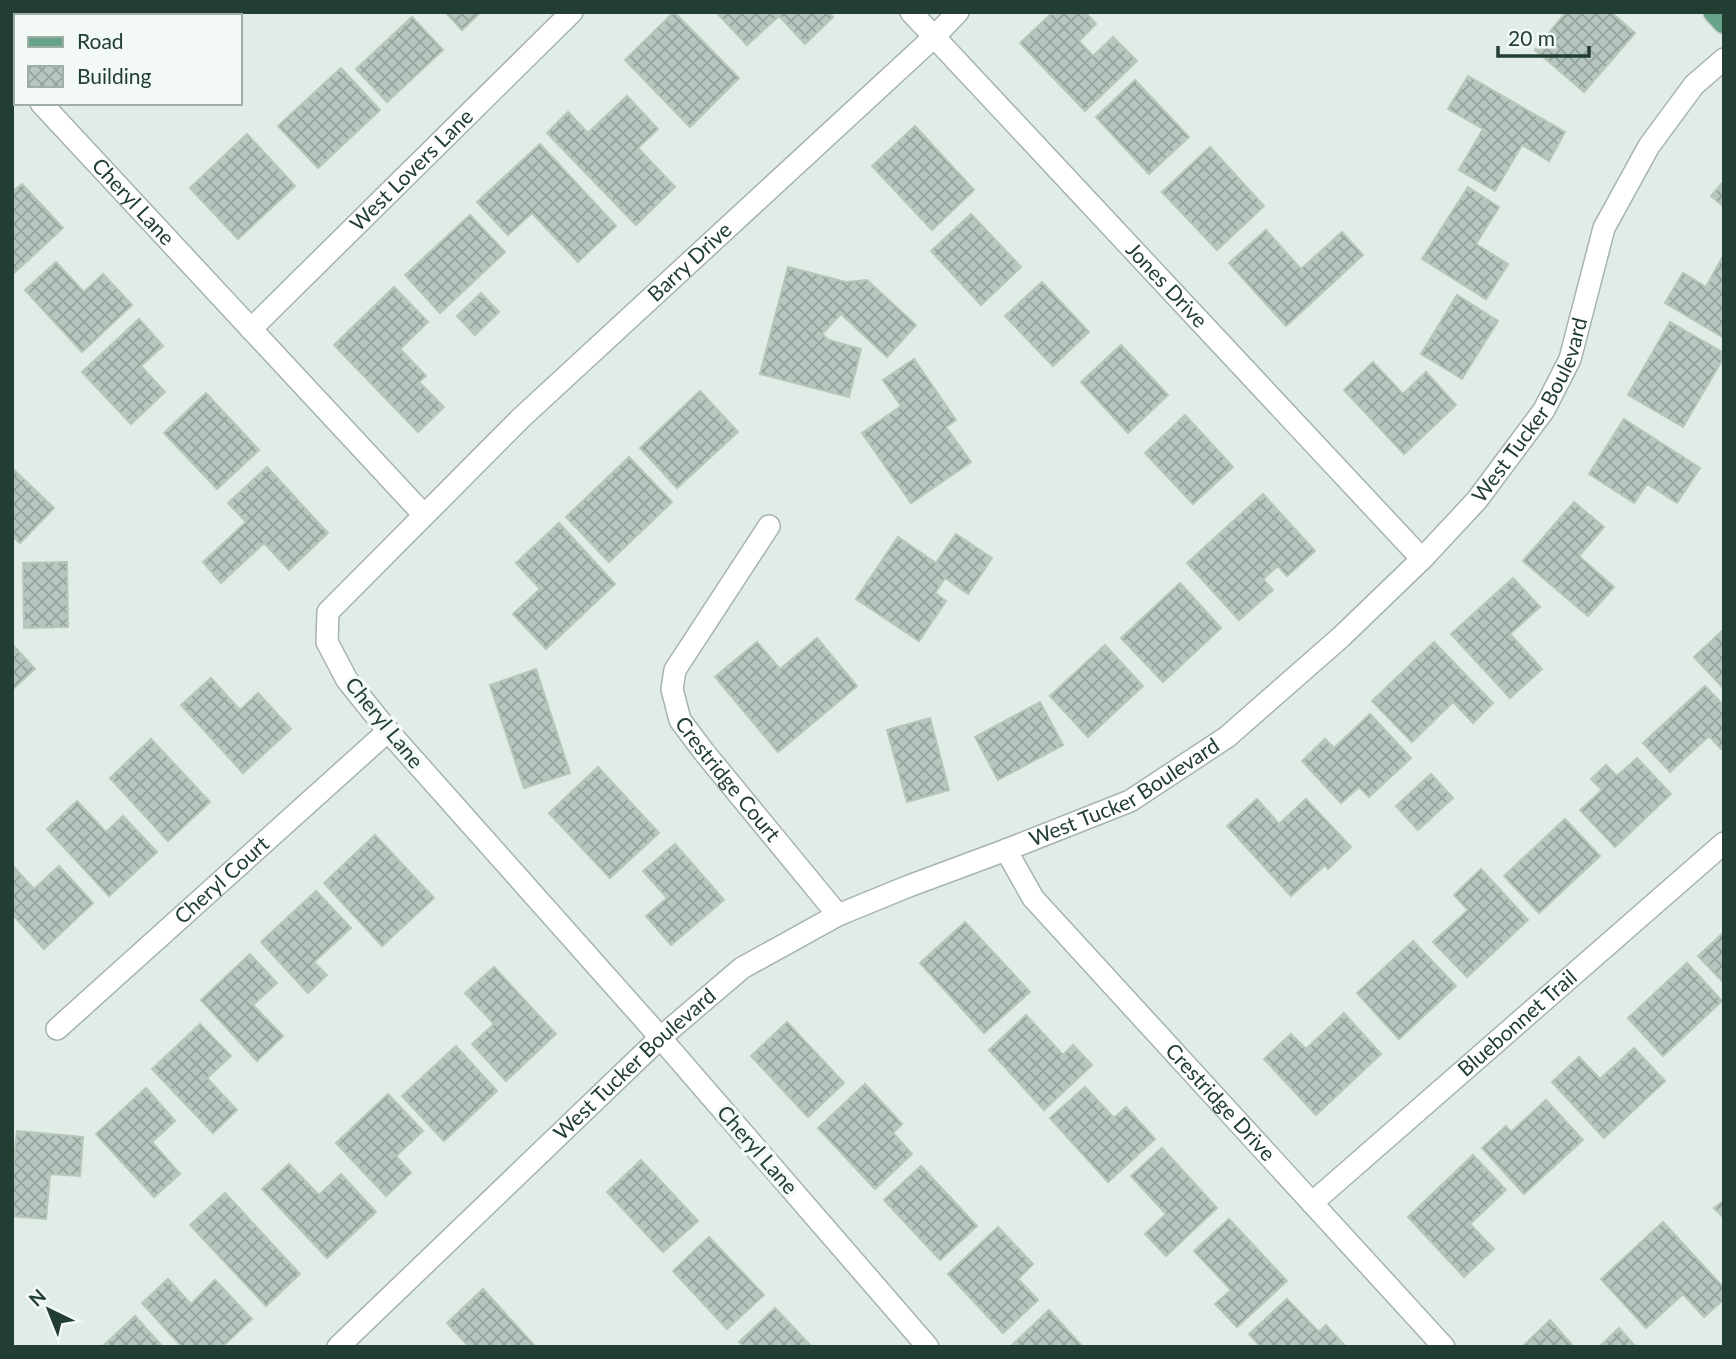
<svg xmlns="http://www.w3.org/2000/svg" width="1736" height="1359" font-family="Lato,sans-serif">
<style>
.building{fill:url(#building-cross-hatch);stroke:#b5c6bc;stroke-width:2}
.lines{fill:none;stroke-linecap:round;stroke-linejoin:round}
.minor-casing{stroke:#a5b4ac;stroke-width:24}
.major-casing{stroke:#c1c9c6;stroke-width:24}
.minor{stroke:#fff;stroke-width:21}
.major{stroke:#67a28a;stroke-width:21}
.labels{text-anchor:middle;stroke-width:7;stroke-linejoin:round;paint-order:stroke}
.street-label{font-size:21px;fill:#223e32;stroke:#f3f9f5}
</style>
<defs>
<pattern id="building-cross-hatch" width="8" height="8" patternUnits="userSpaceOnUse" patternTransform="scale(1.75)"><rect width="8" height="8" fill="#b7c7bf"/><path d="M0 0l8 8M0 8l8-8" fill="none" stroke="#94a39c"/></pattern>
</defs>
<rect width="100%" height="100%" fill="#e2ece6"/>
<path class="building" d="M199,12H228L224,16H202Z
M445,12H481L462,30Z
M674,12L739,78L690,127L625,60Z
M716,12H828L833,17L805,44L779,16L747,45Z
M1053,12H1085L1096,24L1079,41L1093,56L1113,37L1137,61L1085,111L1020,43Z
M1566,12H1611L1635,33L1584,92L1535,50Z
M412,17L443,50L387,102L356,69Z
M341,68L380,110L318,168L278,126Z
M1468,76L1565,132L1549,161L1522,145L1495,191L1459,170L1483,129L1448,109Z
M1135,80L1189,137L1149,174L1096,117Z
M627,96L658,129L638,148L675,187L636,225L547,133L568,112L588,133Z
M915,126L974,190L932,230L872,166Z
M247,134L295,186L238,239L190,188Z
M540,144L616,226L578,262L532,213L508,235L477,202Z
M1210,147L1264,206L1217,250L1162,192Z
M1724,181V207L1711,196Z
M22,184L63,228L12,275V192Z
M1468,187L1499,207L1476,244L1508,264L1486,299L1422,259Z
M971,214L1021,267L981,305L931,251Z
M470,215L505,252L440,313L405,275Z
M1266,230L1301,269L1342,232L1363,255L1286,326L1229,263Z
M1723,256L1724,257V338L1665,303L1683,273L1706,287Z
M56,262L84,292L103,274L132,305L82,352L25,290Z
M788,267L846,282L867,280L916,325L887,357L841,314L822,334L829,340L861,349L849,397L760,374Z
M1042,282L1089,332L1053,366L1005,316Z
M394,287L428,322L400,349L426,376L419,382L444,407L418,432L334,345Z
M481,293L499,312L475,335L457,316Z
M1457,295L1498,321L1462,379L1421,354Z
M139,319L163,346L141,366L165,392L131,424L82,372Z
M1670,322L1724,353V357L1683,427L1628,395Z
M1121,345L1168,395L1128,433L1081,382Z
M914,359L956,420L946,427L971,462L911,503L862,433L901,406L883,380Z
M1373,362L1403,394L1426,372L1456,405L1404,454L1344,390Z
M700,391L738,432L677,488L640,448Z
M206,393L259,450L217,489L164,433Z
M1185,415L1233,467L1193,504L1145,453Z
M1624,419L1700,468L1677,503L1647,484L1634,503L1589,474Z
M629,457L672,502L609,562L566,517Z
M267,467L328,533L289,570L264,543L221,583L203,562L246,522L228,503Z
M12,468L54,508L20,543L12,536Z
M1263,494L1315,551L1287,576L1278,566L1263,579L1273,590L1239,620L1187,563Z
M1574,502L1604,527L1579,556L1614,587L1588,616L1523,561Z
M559,523L615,584L546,649L513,614L540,589L516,563Z
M956,534L992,558L968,594L945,578L935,593L946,601L919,641L856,599L898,537L936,563Z
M67,562L68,627L24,628L23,563Z
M1513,578L1540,607L1510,634L1542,669L1510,698L1451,634Z
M1180,583L1221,628L1163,682L1121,638Z
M1724,629V689L1694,657Z
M817,638L857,686L778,752L715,677L757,642L780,669Z
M1434,642L1493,703L1473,723L1453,702L1412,742L1372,701Z
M12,644L35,669L12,690Z
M1105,645L1143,686L1088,737L1050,696Z
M536,669L570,773L524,788L490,685Z
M211,678L240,710L258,693L291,729L243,773L181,705Z
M1705,686L1724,706V747L1721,749L1709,736L1670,772L1643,743Z
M1040,702L1063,745L998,780L975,737Z
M1370,714L1411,758L1369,797L1359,787L1341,803L1302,761L1325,739L1334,748Z
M930,718L949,790L907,802L887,730Z
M151,739L210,802L168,841L110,778Z
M1637,758L1671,794L1615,847L1580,810L1602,790L1591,779L1606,765L1617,776Z
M598,767L659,833L610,878L549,813Z
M1431,774L1453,798L1418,830L1396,806Z
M1257,799L1279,824L1306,799L1351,847L1328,869L1325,865L1291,896L1227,826Z
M77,801L106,832L123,816L157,852L109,896L47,829Z
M1565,819L1600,856L1539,913L1504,876Z
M375,835L434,898L382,946L324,883Z
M675,844L724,900L671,945L646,916L667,898L643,871Z
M12,865L34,889L59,866L93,903L44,949L12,914Z
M1481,869L1528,920L1467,977L1433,942L1468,910L1454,895Z
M316,891L351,928L314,962L327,975L308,993L261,942Z
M965,922L1030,992L984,1033L920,963Z
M1724,932V983L1698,956Z
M1413,941L1456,986L1399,1039L1357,993Z
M250,954L277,983L253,1005L283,1036L257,1061L201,1000Z
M1687,963L1722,1001L1663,1056L1628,1018Z
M494,967L556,1034L506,1081L472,1044L494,1024L465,993Z
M1344,1013L1381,1054L1316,1115L1264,1059L1291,1034L1306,1049Z
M1026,1015L1063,1055L1073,1045L1092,1065L1044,1110L989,1050Z
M787,1022L844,1083L808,1117L751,1056Z
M200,1024L231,1056L207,1078L237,1110L213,1133L152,1069Z
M456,1046L497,1091L444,1141L402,1096Z
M1634,1048L1665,1081L1604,1138L1552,1082L1579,1057L1600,1079Z
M865,1084L902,1124L893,1133L912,1154L875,1189L818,1128Z
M1085,1087L1114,1118L1126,1107L1155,1139L1108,1182L1050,1118Z
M146,1088L175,1121L152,1142L180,1174L154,1197L96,1134Z
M388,1094L423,1131L396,1156L411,1173L386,1196L336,1143Z
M1546,1100L1583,1140L1524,1194L1482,1148L1506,1126L1511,1132Z
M17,1131L83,1137L80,1176L50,1174L46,1219L12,1216V1179Z
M1162,1148L1217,1208L1166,1256L1145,1234L1166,1214L1131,1176Z
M1473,1155L1506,1190L1470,1224L1494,1249L1464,1277L1408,1217Z
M641,1160L698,1221L663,1252L607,1192Z
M289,1164L319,1195L341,1174L376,1212L327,1258L262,1189Z
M921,1166L977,1226L940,1260L884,1200Z
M225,1193L300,1274L266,1306L190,1225Z
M1724,1200V1218L1714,1208Z
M1229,1219L1287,1281L1237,1327L1215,1304L1231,1290L1194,1251Z
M1663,1222L1724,1288V1299L1704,1317L1683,1294L1646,1328L1601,1279Z
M998,1227L1033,1264L1018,1279L1038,1300L1003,1333L948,1274Z
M709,1237L764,1295L727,1329L673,1271Z
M168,1279L191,1304L215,1280L252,1319L222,1347H182L142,1303Z
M483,1289L536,1347H469L447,1323Z
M1287,1299L1319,1332L1326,1325L1346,1347H1261L1249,1334Z
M775,1308L812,1347H744L739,1342Z
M1049,1310L1083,1347H1012L1011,1346Z
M135,1316L163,1347H102Z
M1550,1320L1574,1347H1522Z
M1619,1328L1636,1347H1599Z"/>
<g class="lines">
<defs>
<g id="minor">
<path id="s1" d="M911,12L1422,559"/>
<path d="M12,72L16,76"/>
<path id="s2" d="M41,103L424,515"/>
<path id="s3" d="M251,329L572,12"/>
<path id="s4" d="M769,526L675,670L672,689L680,720L704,752L838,915"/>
<path id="s5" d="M1006,850L1033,898L1444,1347"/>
<path id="s6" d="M57,1029L388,731"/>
<path id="s7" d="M1312,1203L1724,843"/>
<path id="s8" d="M338,1347L660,1038L742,968L838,915L909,886L1006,850L1130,801L1227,737L1341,637L1422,559L1477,500L1544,410L1570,359L1604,228L1649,146L1694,85L1724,59"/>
<path id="s9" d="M928,1347L644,1019L388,731L347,680L327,642L328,612L521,418L934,37L958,12"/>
</g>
<path id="major" d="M1714,12L1724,23"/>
</defs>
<use href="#minor" class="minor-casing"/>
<use href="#major" class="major-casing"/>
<use href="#minor" class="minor"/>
<use href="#major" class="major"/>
</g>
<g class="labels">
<g class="street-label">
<text dy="7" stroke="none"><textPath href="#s3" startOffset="226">West Lovers Lane</textPath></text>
<text dy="7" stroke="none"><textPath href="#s2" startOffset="135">Cheryl Lane</textPath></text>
<text dy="7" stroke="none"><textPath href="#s9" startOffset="1461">Barry Drive</textPath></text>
<text dy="7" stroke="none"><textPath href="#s1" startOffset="374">Jones Drive</textPath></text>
<text dy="7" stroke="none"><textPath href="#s8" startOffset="1544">West Tucker Boulevard</textPath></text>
<text transform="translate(384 723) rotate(51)" y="7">Cheryl Lane</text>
<text dy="7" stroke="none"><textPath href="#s4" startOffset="299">Crestridge Court</textPath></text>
<text dy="7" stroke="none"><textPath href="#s8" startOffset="976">West Tucker Boulevard</textPath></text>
<text dy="7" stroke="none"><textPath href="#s6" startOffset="222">Cheryl Court</textPath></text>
<text dy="7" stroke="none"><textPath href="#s7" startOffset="273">Bluebonnet Trail</textPath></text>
<text dy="7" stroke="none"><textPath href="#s8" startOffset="410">West Tucker Boulevard</textPath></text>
<text dy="7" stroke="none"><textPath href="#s5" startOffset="332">Crestridge Drive</textPath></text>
<text transform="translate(757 1150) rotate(49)" y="7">Cheryl Lane</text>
</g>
</g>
<rect width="1736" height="1359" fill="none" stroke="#223e32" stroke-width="28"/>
<rect x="14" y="14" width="228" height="91" fill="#f3f9f5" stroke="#9faea7" stroke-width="2"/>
<rect x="28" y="37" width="35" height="10" fill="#67a28a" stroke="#9faea7" stroke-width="2"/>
<text x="77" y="49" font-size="21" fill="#223e32">Road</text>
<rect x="28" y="66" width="35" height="21" fill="url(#building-cross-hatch)" stroke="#9faea7" stroke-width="2"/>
<text x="77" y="84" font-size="21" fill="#223e32">Building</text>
<g transform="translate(49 1310) rotate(317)" stroke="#f3f9f5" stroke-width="5" paint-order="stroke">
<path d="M0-5L12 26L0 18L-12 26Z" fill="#223e32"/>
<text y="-10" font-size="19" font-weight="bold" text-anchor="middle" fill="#223e32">N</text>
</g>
<path d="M1498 46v10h91v-10" fill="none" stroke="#223e32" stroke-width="3.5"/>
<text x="1508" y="46" font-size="21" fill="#223e32" stroke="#f3f9f5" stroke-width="5" paint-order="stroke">20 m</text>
</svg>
